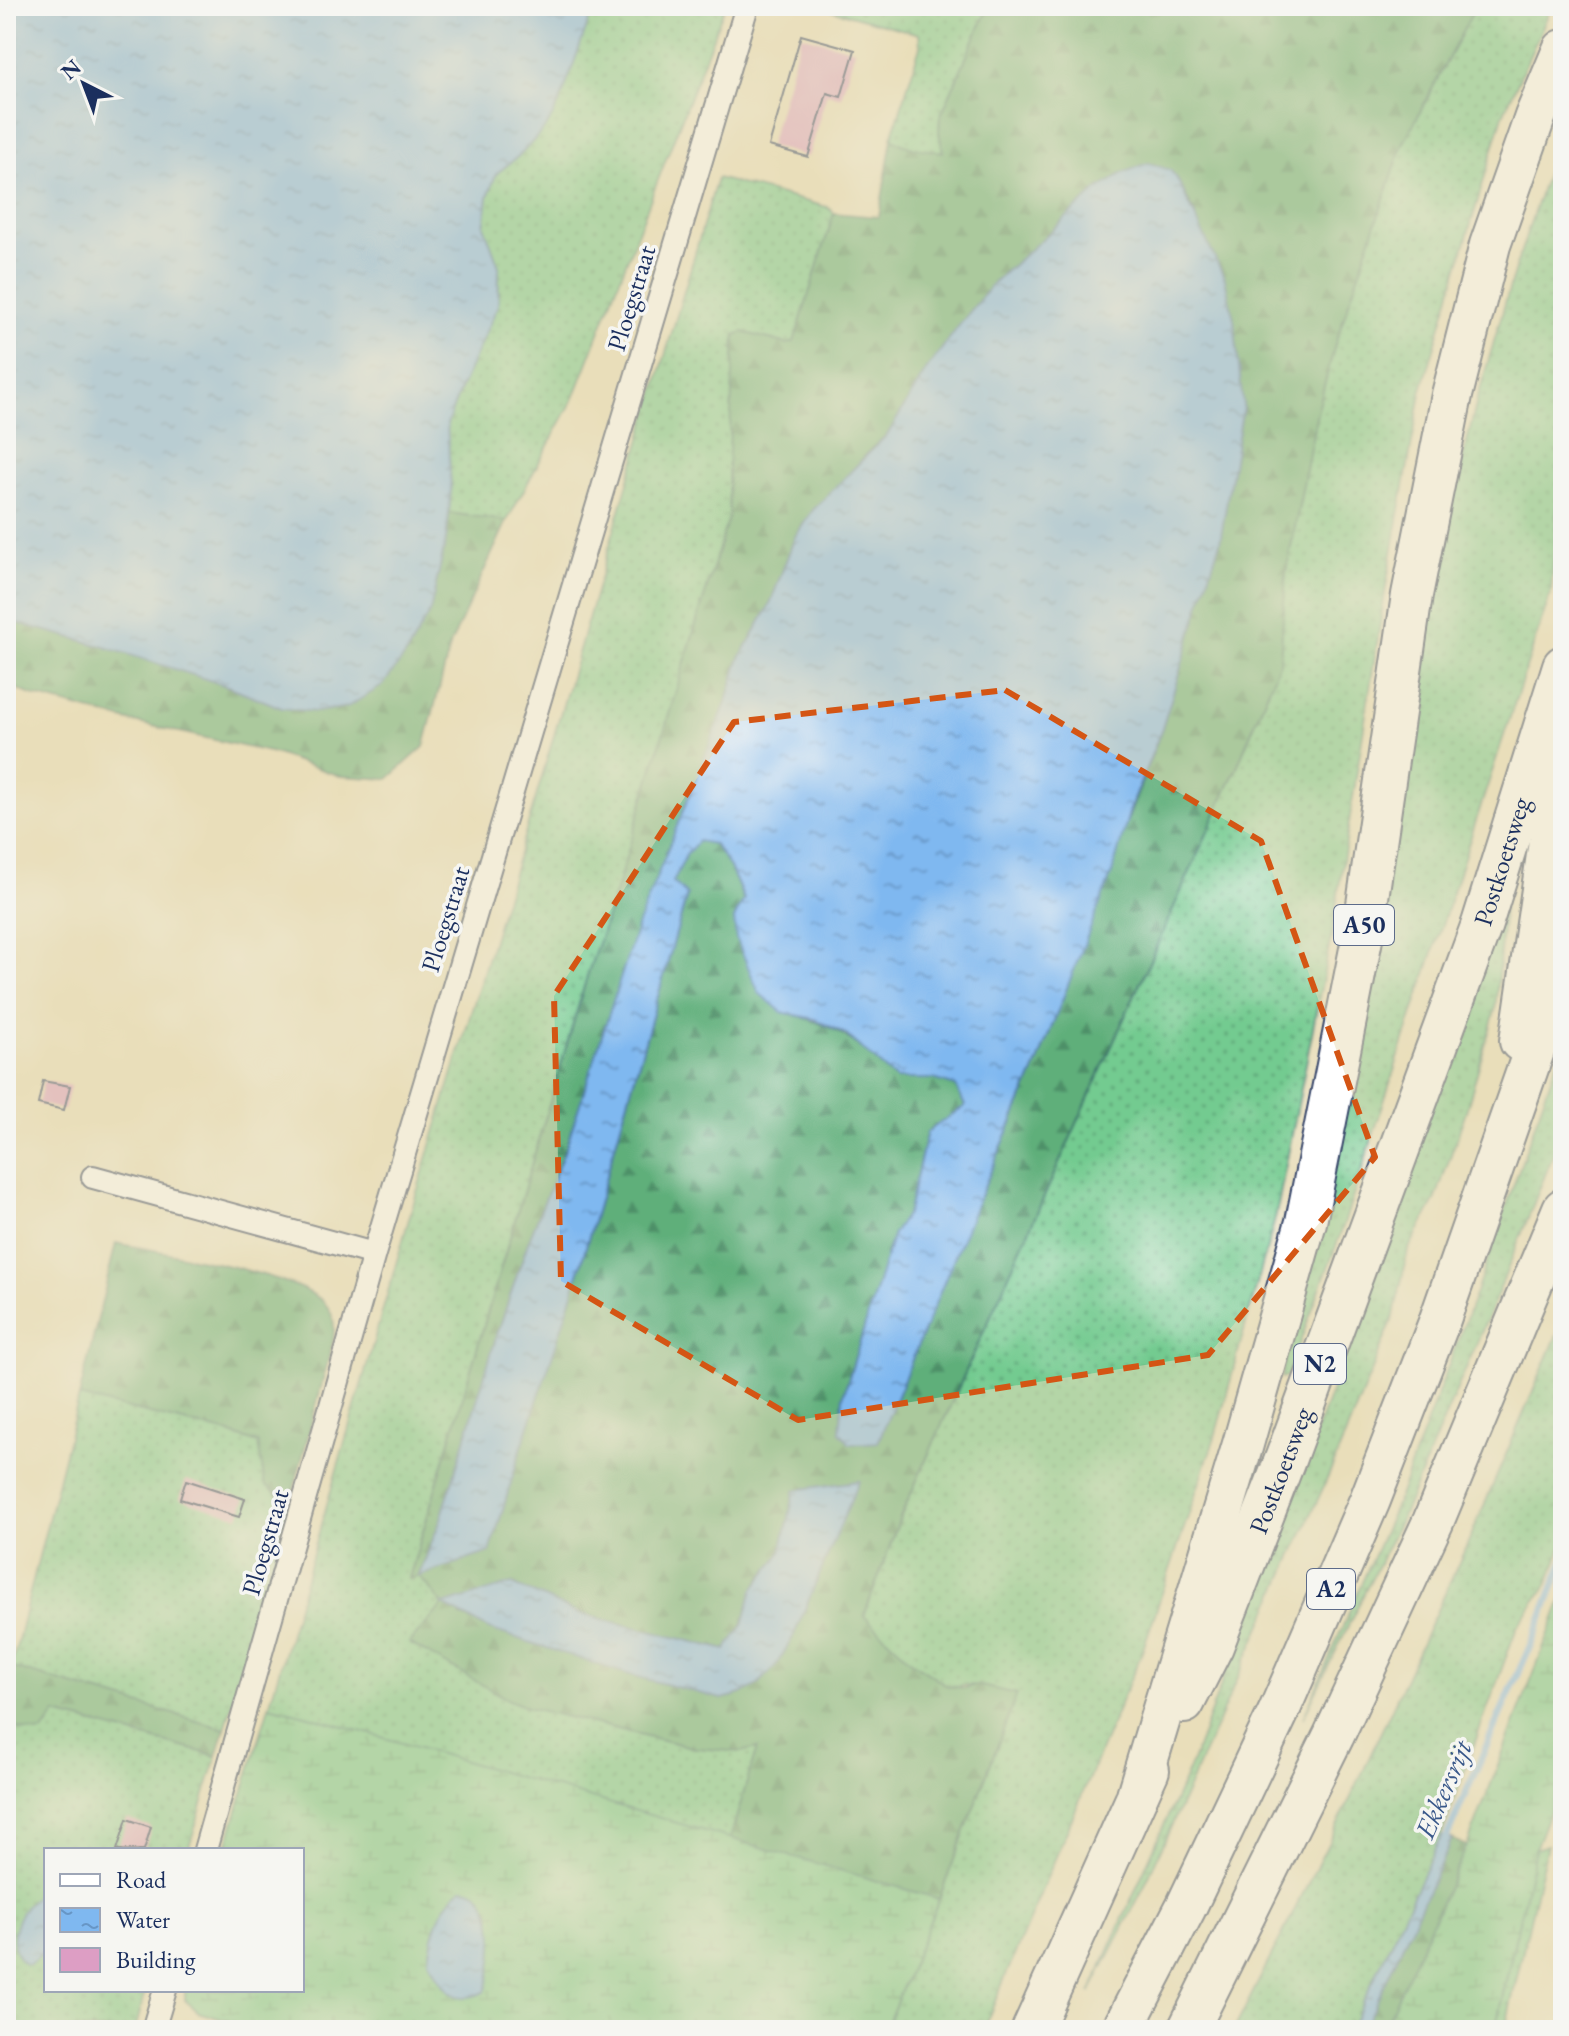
<svg xmlns="http://www.w3.org/2000/svg" width="1569" height="2036" font-family="'EB Garamond',serif">
<style>
.grass{fill:url(#grass-dots);stroke:#477d77;stroke-width:2}
.forest{fill:url(#forest-firs);stroke:#3c6f6c;stroke-width:2;fill-rule:evenodd}
.wetland{fill:url(#wetland-marsh);stroke:#477d77;stroke-width:2}
.water{fill:url(#water-ripples);stroke:#4d74a7;stroke-width:2}
.lines{fill:none;stroke-linecap:round;stroke-linejoin:round}
.stream{stroke:#7fb8f0;stroke-width:7}
.building{fill:#dd9ec4}
.minor-casing{stroke:#3a496c;stroke-width:26}
.motorway-casing{stroke:#3a496c;stroke-width:44}
.minor{stroke:#fff;stroke-width:22}
.motorway{stroke:#fff;stroke-width:40}
.marked{fill:none;stroke:#d45514;stroke-width:6;stroke-dasharray:16 10;stroke-linejoin:round}
.labels{text-anchor:middle;stroke-width:7;stroke-linejoin:round;paint-order:stroke}
.shield{fill:#f6f6f2;stroke:#5d6b8a;stroke-width:2}
.shield-label{font-size:24px;font-weight:bold;fill:#1b2f5e}
.street-label{font-size:26px;fill:#1b2f5e;stroke:#f6f6f2}
.water-label{font-size:28px;font-style:italic;fill:#39588a;stroke:#f6f6f2}
</style>
<defs>
<pattern id="grass-dots" width="8" height="8" patternUnits="userSpaceOnUse" patternTransform="scale(2)"><rect width="8" height="8" fill="#73cb90"/><path d="M2 2h.1M6 6h.1" fill="none" stroke="#5ea579" stroke-width="1.8" stroke-linecap="round"/></pattern>
<pattern id="forest-firs" width="22" height="20" patternUnits="userSpaceOnUse" patternTransform="scale(2)"><rect width="22" height="20" fill="#5eaf7a"/><path d="M5 1l3.5 6h-7zM16 11l3.5 6h-7z" fill="#4d8f67"/></pattern>
<pattern id="wetland-marsh" width="20" height="14" patternUnits="userSpaceOnUse" patternTransform="scale(2)"><rect width="20" height="14" fill="#73cb90"/><path d="M1 5h8M5 5V1M11 12h8M15 12V8" fill="none" stroke="#5ea579"/></pattern>
<pattern id="water-ripples" width="26" height="14" patternUnits="userSpaceOnUse" patternTransform="scale(2)"><rect width="26" height="14" fill="#7fb8f0"/><path d="M2 4q2-2 4 0t4 0M15 11q2-2 4 0t4 0" fill="none" stroke="#6796c6"/></pattern>
</defs>
<rect width="100%" height="100%" fill="#f6f6f2"/>
<filter id="ink" filterUnits="userSpaceOnUse"><feTurbulence type="fractalNoise" baseFrequency=".0125" numOctaves="2"/><feDisplacementMap in="SourceGraphic" scale="16" xChannelSelector="R" yChannelSelector="G"/><feConvolveMatrix kernelMatrix="1 2 1 2 8 2 1 2 1" color-interpolation-filters="sRGB"/></filter>
<filter id="wash" filterUnits="userSpaceOnUse"><feTurbulence type="fractalNoise" baseFrequency=".006" numOctaves="4" result="noise"/><feDisplacementMap in="SourceGraphic" scale="32" xChannelSelector="R" yChannelSelector="G"/><feGaussianBlur stdDeviation="1.8" result="paint"/><feColorMatrix in="noise" values="0 0 0 0 0 0 0 0 0 0 0 0 0 0 0 0 0 1.4 0 .05"/><feComposite in="paint" operator="in"/></filter>
<g filter="url(#wash)">
<rect width="100%" height="100%" fill="#e9deba"/>
<path class="grass" d="M594,6H725L574,398L507,521L449,513L451,489L447,424L461,387L498,305L499,267L484,226L488,197L496,174L522,153L547,125L560,101Z
M817,6H989L940,117L939,132L943,152C926,150 904,149 892,138L920,46L919,34Z
M1476,6H1552L1503,115L1421,393L1385,592L1332,932L1276,1215L1215,1437L1142,1652L983,2030H885L939,1899L1017,1694L976,1685L948,1686L910,1660L864,1617L900,1518L1239,762L1280,662L1286,573L1316,417L1335,344L1402,146Z
M1563,124V427L1551,592L1342,1230L1287,1377L1281,1378L1429,599L1477,400L1514,272Z
M717,178L827,207L834,213L794,342L788,344L743,332L728,469L729,515L616,891L589,970L409,1578L419,1576L443,1605L410,1644L526,1707L696,1748H758L730,1839L269,1706L410,1215L536,797Z
M1504,906L1495,1011L1466,1111L1435,1201L1408,1250L1394,1316L1332,1468L1143,1889L1090,1993L1193,1759L1385,1248L1434,1098Z
M1563,1044V1130L1494,1303L1406,1508L1303,1718L1396,1504L1475,1295Z
M1563,1321V1545L1547,1585L1517,1627L1441,1836L1350,2030H1234L1346,1808L1472,1534Z
M79,1397L225,1432L258,1443L265,1484L290,1504L225,1729L11,1668Z
M56,1714L217,1756L188,1850H46V1895L30,1964L46,1950V1990H146L135,2030H6V1725L25,1731L47,1727Z
M1547,1845L1505,2030H1495L1535,1849Z"/>
<path class="forest" d="M989,6H1476L1402,146L1335,344L1316,417L1286,573L1280,662L1239,762L900,1518L864,1616L910,1660L948,1686L965,1688L976,1685L1017,1694L939,1899L730,1839L757,1748L741,1752L696,1748L526,1707L509,1700L409,1643L443,1605L419,1576L409,1579L589,970L616,891L729,515L728,469L735,335L743,332L787,344L794,342L834,213L879,217L892,138C905,149 926,149 943,152L939,132L940,117ZM1123,173L1176,177L1194,211L1243,406L1220,541L1163,725L1034,1072L973,1212L840,1432L843,1397L893,1235L908,1212L927,1132L966,1107L957,1086L934,1079H896C853,1040 840,1025 782,1012L734,919L744,900L730,867L714,844L698,840L686,855L672,882L687,895L570,1302L520,1452L490,1552L419,1575L442,1516L496,1338L529,1240L566,1147L728,698L739,660L769,607L795,537L871,449L888,434L927,369L961,323L994,282L1096,191ZM859,1481L793,1637L775,1667L757,1685L741,1694L722,1699L627,1674L489,1629L461,1616L512,1584L577,1613L726,1650C746,1630 746,1603 760,1579C766,1570 775,1564 781,1553L795,1490Z
M449,513L507,521L451,643L424,747L388,779L340,776L273,753L129,721L31,695L6,684V620C99,645 193,670 282,708L405,656L430,611L446,539Z
M116,1243C158,1252 305,1274 327,1306C335,1317 335,1329 333,1342L290,1504L265,1484L258,1443L225,1432L79,1397Z
M6,1666L225,1729L217,1756L56,1714L43,1732L37,1733L6,1725Z
M1452,1839L1467,1846L1383,2030H1363Z"/>
<path class="wetland" d="M1563,1597V1776L1535,1849L1495,2030H1383L1467,1846Z
M269,1706L302,1714L939,1899L885,2030H259L198,2012L185,2001V1990H302V1850H226Z"/>
<path class="water" d="M6,6H594L560,102L547,126L522,153L496,174L488,197L484,226L499,267L498,305L461,387L447,424L451,489L449,513L446,539L430,611L405,656L382,686L347,707L316,712L282,708L231,687L96,644L6,620Z
M1148,163L1170,170L1176,177L1225,279L1234,320L1243,406L1220,541L1163,725L1130,809L1112,873L1034,1072L973,1212L878,1442L850,1444L840,1432L843,1397L893,1234L908,1212L927,1132L965,1106L956,1086L934,1079H896L846,1034L815,1019L782,1012L759,993L736,938L734,919L744,899L730,867L714,844L698,841L686,855L673,882L687,895L570,1302L520,1452L490,1552L419,1576L442,1516L496,1338L529,1240L566,1147L638,924L728,698L739,660L769,607L795,537L813,510L888,434L927,369L961,323L994,282L1096,191L1123,173Z
M859,1481L793,1637L775,1667L757,1685L741,1694L722,1699L627,1674L489,1629L443,1605L512,1584L577,1613L726,1650L743,1625L753,1590L781,1553L795,1490Z
M1441,1836L1452,1839L1363,2030H1350Z
M462,1888C503,1888 495,1966 485,1992C451,2007 444,1987 429,1960C432,1933 441,1904 462,1888Z
M39,1894L46,1895V1950L30,1964H25C2,1945 18,1907 39,1894Z"/>
<g class="lines">
<path class="stream" d="M1444,1843L1537,1630L1563,1562"/>
</g>
<g id="blocks">
<path class="building" d="M801,35L855,50L841,97L827,93L808,157L769,146Z
M43,1081L70,1086L64,1110L38,1104Z
M186,1480L245,1499L239,1517L180,1499Z
M127,1819L151,1827L144,1850H117Z"/>
</g>
</g>
<g filter="url(#ink)">
<use href="#blocks" fill-opacity="0" stroke="#3a496c" stroke-width="2"/>
<g class="lines">
<defs>
<path id="minor" d="M93,1177L374,1254
M205,1850L374,1254L747,6
M153,2030L165,1990"/>
<g id="motorway">
<path d="M1520,1041L1549,841L1562,728"/>
<path id="s1" d="M1184,1703L1213,1646L1286,1457L1482,924L1563,666"/>
<path d="M1137,1795L1243,1444L1306,1222L1362,939L1412,595L1452,395L1490,245L1535,117L1563,50"/>
<path d="M1032,2030L1149,1770"/>
<path d="M1122,2030L1186,1907L1279,1711L1370,1500L1438,1325L1563,968"/>
<path d="M1188,2030L1334,1735L1433,1522L1563,1209"/>
</g>
</defs>
<use href="#minor" class="minor-casing"/>
<use href="#motorway" class="motorway-casing"/>
<use href="#minor" class="minor"/>
<use href="#motorway" class="motorway"/>
</g>
</g>
<path d="M0 0H1569V2036H0ZM1005,690L1261,841L1375,1157L1208,1355L798,1420L561,1281L554,996L734,722Z" fill="#e9deba" fill-opacity=".55" fill-rule="evenodd"/>
<path class="marked" d="M1005,690L1261,841L1375,1157L1208,1355L798,1420L561,1281L554,996L734,722Z"/>
<g class="labels">
<g class="shield">
<rect x="1334" y="905" width="60" height="40" rx="6"/>
<rect x="1294" y="1344" width="52" height="40" rx="6"/>
<rect x="1307" y="1569" width="48" height="40" rx="6"/>
</g>
<g class="shield-label">
<text x="1364" y="933">A50</text>
<text x="1320" y="1372">N2</text>
<text x="1331" y="1597">A2</text>
</g>
<g class="street-label">
<text transform="translate(631 298) rotate(-73)" y="9">Ploegstraat</text>
<text dy="9" stroke="none"><textPath href="#s1" startOffset="900">Postkoetsweg</textPath></text>
<text transform="translate(445 919) rotate(-73)" y="9">Ploegstraat</text>
<text dy="9" stroke="none"><textPath href="#s1" startOffset="252">Postkoetsweg</textPath></text>
<text transform="translate(265 1542) rotate(-74)" y="9">Ploegstraat</text>
</g>
<g class="water-label">
<text transform="translate(1443 1789) rotate(-67)" y="10">Ekkersrijt</text>
</g>
</g>
<rect width="1569" height="2036" fill="none" stroke="#f6f6f2" stroke-width="32"/>
<rect x="44" y="1848" width="260" height="144" fill="#f6f6f2" stroke="#9ea6b7" stroke-width="2"/>
<rect x="60" y="1874" width="40" height="12" fill="#ffffff" stroke="#9ea6b7" stroke-width="2"/>
<text x="116" y="1888" font-size="24" fill="#1b2f5e">Road</text>
<rect x="60" y="1908" width="40" height="24" fill="url(#water-ripples)" stroke="#9ea6b7" stroke-width="2"/>
<text x="116" y="1928" font-size="24" fill="#1b2f5e">Water</text>
<rect x="60" y="1948" width="40" height="24" fill="#dd9ec4" stroke="#9ea6b7" stroke-width="2"/>
<text x="116" y="1968" font-size="24" fill="#1b2f5e">Building</text>
<g transform="translate(84 84) rotate(318)" stroke="#f6f6f2" stroke-width="6" paint-order="stroke">
<path d="M0-6L14 30L0 20L-14 30Z" fill="#1b2f5e"/>
<text y="-12" font-size="22" font-weight="bold" text-anchor="middle" fill="#1b2f5e">N</text>
</g>
</svg>
